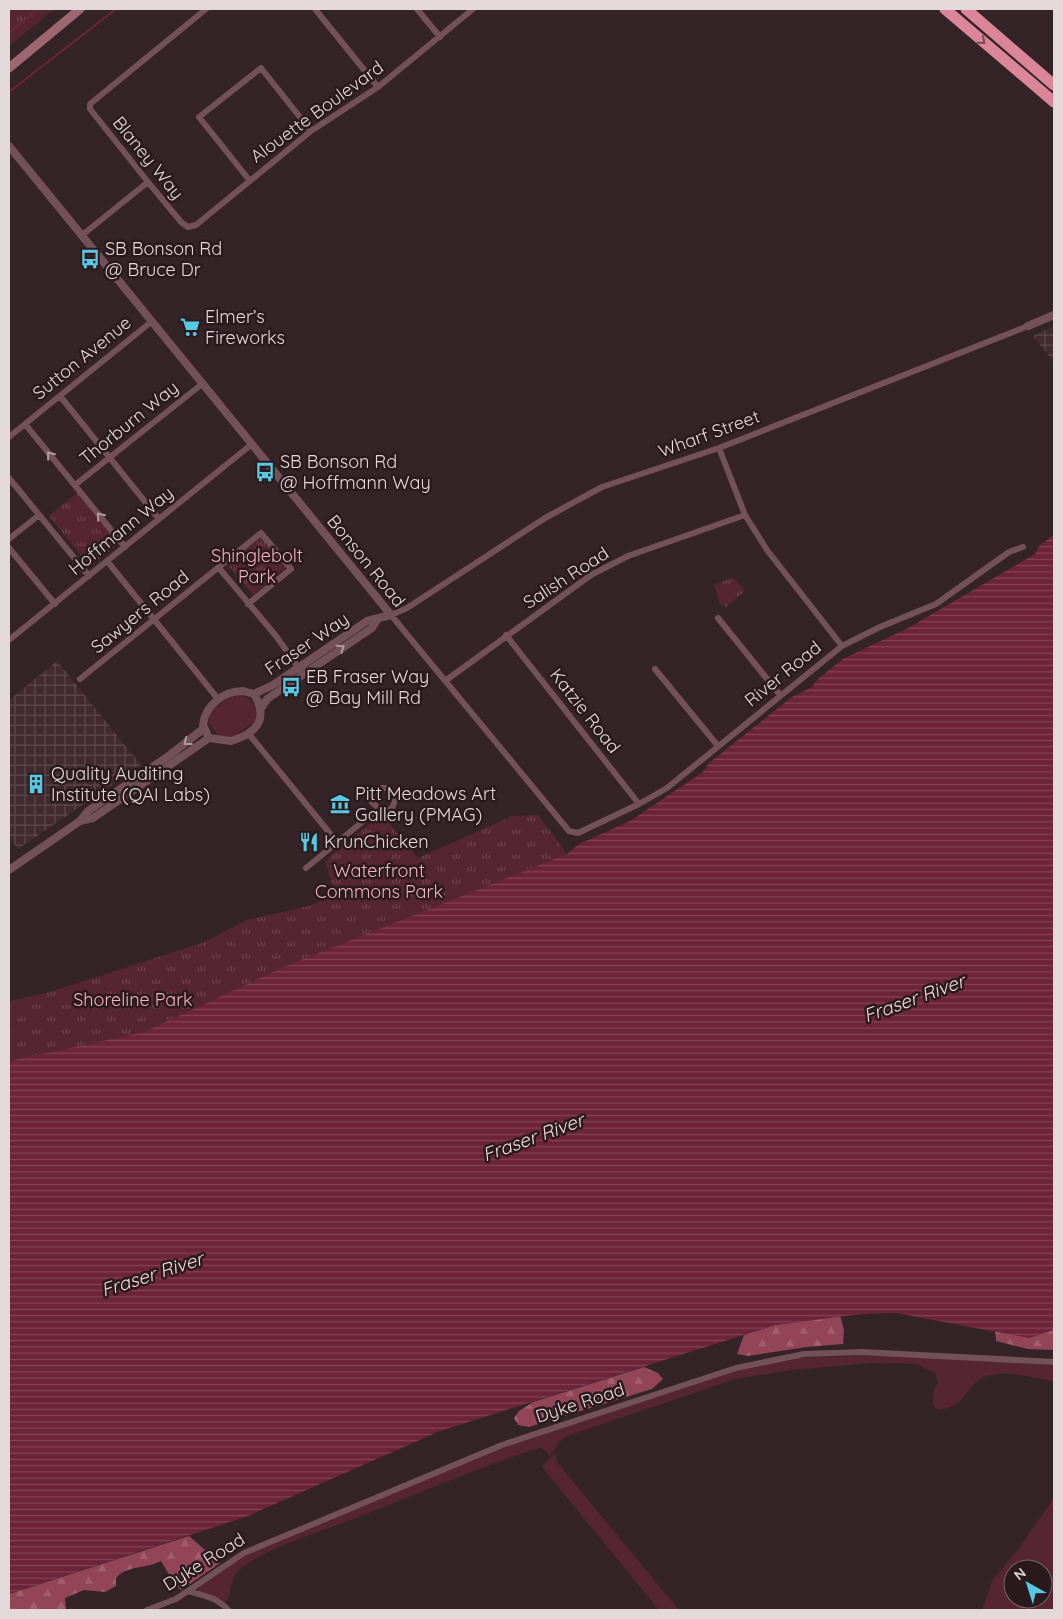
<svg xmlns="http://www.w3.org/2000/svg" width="1063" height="1619" font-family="Quicksand,sans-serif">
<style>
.industrial{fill:url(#industrial-grid)}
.grass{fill:#552532;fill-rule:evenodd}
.forest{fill:url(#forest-firs)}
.park{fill:url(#park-tufts)}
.water{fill:url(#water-rules)}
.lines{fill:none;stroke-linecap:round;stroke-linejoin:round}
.stream{stroke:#6d243a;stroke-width:2}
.minor{stroke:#735158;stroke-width:6}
.tertiary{stroke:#735158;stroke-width:8}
.secondary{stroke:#9d6673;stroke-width:9}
.motorway{stroke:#da8599;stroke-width:11}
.oneway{stroke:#794a55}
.oneway2{stroke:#b19ba0}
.labels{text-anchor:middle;stroke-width:5;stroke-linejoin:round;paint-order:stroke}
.street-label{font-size:18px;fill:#e3d8da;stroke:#2a1a1e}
.poi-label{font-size:18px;fill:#e3d8da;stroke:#2a1a1e;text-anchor:start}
.park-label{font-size:18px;fill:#f6b1c0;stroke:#2a1a1e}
.water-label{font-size:19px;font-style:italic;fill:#f3dbdf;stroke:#2a1a1e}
</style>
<defs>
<pattern id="industrial-grid" width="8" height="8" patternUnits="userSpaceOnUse" patternTransform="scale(1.25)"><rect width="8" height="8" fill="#422b30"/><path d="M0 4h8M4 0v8" fill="none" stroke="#5d494d"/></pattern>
<pattern id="forest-firs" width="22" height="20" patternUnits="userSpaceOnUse" patternTransform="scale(1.25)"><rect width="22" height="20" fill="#924459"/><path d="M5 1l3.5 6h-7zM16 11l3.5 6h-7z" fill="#a15e70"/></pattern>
<pattern id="park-tufts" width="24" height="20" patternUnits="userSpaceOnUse" patternTransform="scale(1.25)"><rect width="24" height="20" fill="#552532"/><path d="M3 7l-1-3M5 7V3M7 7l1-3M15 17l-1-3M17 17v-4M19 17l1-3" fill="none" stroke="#6d444f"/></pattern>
<pattern id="water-rules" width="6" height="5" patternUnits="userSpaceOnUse" patternTransform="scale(1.25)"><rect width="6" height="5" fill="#6d243a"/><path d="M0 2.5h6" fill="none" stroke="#824356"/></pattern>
</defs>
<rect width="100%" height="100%" fill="#342427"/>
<path class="industrial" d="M1054,326V362L1033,336Z
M57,661L141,765L18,849L9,837V700Z"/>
<path class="grass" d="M239,695C252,696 257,708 257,720L234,736L220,737L208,723L211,711L226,700Z
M877,1355L1054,1365V1381C1032,1378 1006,1369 984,1377C964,1386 968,1407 938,1410L933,1405V1392L938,1382L935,1373L917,1364L872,1363L793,1370L735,1379L573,1434L562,1439L550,1456L543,1448H539C474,1469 411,1497 348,1521C317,1533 269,1547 243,1567C227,1579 233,1593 226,1602L197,1590L198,1586L252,1552L485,1454L741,1369L796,1358Z
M555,1453L557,1462L679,1610H659L542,1467Z
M1054,1498V1610H982L992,1581L1019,1548ZM1013,1569H1043V1599H1013Z"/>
<path class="forest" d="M840,1315L844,1330L843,1344L807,1347L748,1356L737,1354L744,1335L775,1325Z
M1054,1329V1350L1028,1349L996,1341L995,1330Z
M644,1367L658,1373L663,1379L652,1389L529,1427L518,1425L514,1418L519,1411L533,1402Z
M189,1536L220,1563L181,1590L175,1585L161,1561C146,1569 127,1565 116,1578V1586L105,1592L84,1590L65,1598L66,1610H9V1594Z"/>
<path class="park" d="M9,9H54L9,46Z
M78,492L119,543L90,567L49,516Z
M261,537L286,567L253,595L228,565Z
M733,577L745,591L726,607L720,604L714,585Z
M538,815L567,854L286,966L144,1032L9,1061V1001L47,993L202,943L247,920L309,906L335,895L325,861L375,819L387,821L418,858L512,816Z"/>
<path class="water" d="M1054,535V1330L1029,1338L896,1313C855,1312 816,1321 775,1325L440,1431L248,1516L9,1594V1061L144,1032L286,966L567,854L579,844L630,821L703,772L709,763L792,697L812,687L818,679L843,659L910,627L1035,554L1040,545Z"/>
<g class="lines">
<path class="stream" d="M9,33L38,9
M9,92L116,9"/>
<path class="minor" d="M206,9L90,104V109L148,182L181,222L188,227L196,225L311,131L378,87L473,9
M315,9L378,87
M417,9L440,37
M250,181L199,117L261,68L311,131
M81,236L148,182
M60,396L159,519
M25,424L125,547
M9,437L151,322
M719,448L745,515L767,550L842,646
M9,478L89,576
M75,485L202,384
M9,539L39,515
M1023,547L1009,552L936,604L880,627L842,646L667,788L639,804L578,833L569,831L391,615L407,608L545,518L602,487L719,448L1028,326
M9,548L55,604
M107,561L218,699
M219,568L276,636L303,674
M718,618L780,695
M506,635L639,804
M9,640L252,444
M655,669L718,746
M80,679L261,533L291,569L248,604
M445,681L591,575L628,556L745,515
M248,733L337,842
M382,788H388L396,798L392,808L384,814L371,801V796Z
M306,868L378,809
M188,1591C203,1595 218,1598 228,1610
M147,1610L176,1599L244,1553L502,1445L736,1368L804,1354L862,1352L1054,1362"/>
<path class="tertiary" d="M9,146L391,615L367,621L273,685L254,694
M1028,326L1054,315
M243,691L254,694C269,719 257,733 231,741L209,738L203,725C205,705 224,691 243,691Z
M262,707L267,699L372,628L377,620
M80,821L93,818L209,738
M9,870L80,821L88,811L170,755L203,729"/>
<path class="secondary" d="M9,68L80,9"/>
<path class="motorway" d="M945,9L1054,102
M966,9L1054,85"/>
</g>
<defs><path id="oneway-chevron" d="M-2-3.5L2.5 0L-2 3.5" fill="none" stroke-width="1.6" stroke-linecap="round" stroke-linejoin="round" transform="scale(1.25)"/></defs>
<use class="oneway" href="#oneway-chevron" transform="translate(982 41) rotate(41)"/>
<g class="oneway2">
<use href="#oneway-chevron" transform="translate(50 455) rotate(-129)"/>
<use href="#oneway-chevron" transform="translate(100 516) rotate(-129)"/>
<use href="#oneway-chevron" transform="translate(341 648) rotate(-34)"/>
<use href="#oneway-chevron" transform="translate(187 742) rotate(142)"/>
</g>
<defs>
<symbol id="bus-bare" viewBox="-9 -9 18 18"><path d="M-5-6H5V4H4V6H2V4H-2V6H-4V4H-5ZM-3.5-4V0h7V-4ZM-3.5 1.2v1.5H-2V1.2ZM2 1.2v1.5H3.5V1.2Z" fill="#57c9e2" stroke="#2a1a1e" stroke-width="2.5" paint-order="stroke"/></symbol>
<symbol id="supermarket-bare" viewBox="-9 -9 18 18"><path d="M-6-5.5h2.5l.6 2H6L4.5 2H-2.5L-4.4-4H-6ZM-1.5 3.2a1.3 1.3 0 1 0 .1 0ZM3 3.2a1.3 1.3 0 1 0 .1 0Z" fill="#57c9e2" stroke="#2a1a1e" stroke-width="2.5" paint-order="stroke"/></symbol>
<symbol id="building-bare" viewBox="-9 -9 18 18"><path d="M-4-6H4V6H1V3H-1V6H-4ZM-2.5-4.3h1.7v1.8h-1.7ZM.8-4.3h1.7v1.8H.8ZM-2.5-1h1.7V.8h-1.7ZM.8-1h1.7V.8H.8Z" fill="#57c9e2" stroke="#2a1a1e" stroke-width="2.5" paint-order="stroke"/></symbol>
<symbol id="museum-bare" viewBox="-9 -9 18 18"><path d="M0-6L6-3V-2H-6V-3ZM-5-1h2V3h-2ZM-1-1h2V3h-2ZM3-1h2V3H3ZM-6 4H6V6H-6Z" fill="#57c9e2" stroke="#2a1a1e" stroke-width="2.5" paint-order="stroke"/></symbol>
<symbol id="restaurant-bare" viewBox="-9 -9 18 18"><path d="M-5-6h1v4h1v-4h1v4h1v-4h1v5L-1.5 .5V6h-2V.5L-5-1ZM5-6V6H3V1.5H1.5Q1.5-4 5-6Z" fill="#57c9e2" stroke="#2a1a1e" stroke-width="2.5" paint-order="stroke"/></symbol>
</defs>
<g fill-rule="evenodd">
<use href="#bus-bare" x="76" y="245" width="28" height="28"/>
<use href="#supermarket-bare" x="176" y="313" width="28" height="28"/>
<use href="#bus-bare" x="251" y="458" width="28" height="28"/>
<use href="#bus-bare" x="277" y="673" width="28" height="28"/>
<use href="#building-bare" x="22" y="770" width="28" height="28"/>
<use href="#museum-bare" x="326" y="790" width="28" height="28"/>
<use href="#restaurant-bare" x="295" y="828" width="28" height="28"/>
</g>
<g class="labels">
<g class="street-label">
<text transform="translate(317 112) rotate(-36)" y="6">Alouette Boulevard</text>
<text transform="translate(148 158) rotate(51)" y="6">Blaney Way</text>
<text transform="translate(82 358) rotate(-39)" y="6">Sutton Avenue</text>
<text transform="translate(129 423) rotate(-39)" y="6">Thorburn Way</text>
<text transform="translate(709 434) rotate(-20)" y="6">Wharf Street</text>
<text transform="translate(121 531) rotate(-39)" y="6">Hoffmann Way</text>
<text transform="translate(366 561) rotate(51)" y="6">Bonson Road</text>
<text transform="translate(566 578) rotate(-33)" y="6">Salish Road</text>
<text transform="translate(140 612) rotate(-39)" y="6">Sawyers Road</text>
<text transform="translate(307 644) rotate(-34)" y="6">Fraser Way</text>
<text transform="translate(783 674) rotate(-39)" y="6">River Road</text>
<text transform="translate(585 711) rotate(52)" y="6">Katzie Road</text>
<text transform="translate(580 1403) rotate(-18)" y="6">Dyke Road</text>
<text transform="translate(204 1562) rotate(-32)" y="6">Dyke Road</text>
</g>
<g class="poi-label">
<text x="105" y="255">SB Bonson Rd<tspan x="105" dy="21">@ Bruce Dr</tspan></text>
<text x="205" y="323">Elmer’s<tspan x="205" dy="21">Fireworks</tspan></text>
<text x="280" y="468">SB Bonson Rd<tspan x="280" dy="21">@ Hoffmann Way</tspan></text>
<text x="306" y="683">EB Fraser Way<tspan x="306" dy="21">@ Bay Mill Rd</tspan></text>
<text x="51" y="780">Quality Auditing<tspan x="51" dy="21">Institute (QAI Labs)</tspan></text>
<text x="355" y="800">Pitt Meadows Art<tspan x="355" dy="21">Gallery (PMAG)</tspan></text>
<text x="324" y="848">KrunChicken</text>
</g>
<g class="park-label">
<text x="257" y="562">Shinglebolt<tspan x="257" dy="21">Park</tspan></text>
<text x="379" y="877">Waterfront<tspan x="379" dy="21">Commons Park</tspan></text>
<text x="133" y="1006">Shoreline Park</text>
</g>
<g class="water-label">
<text transform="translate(914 998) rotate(-20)" y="7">Fraser River</text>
<text transform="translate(533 1137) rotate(-20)" y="7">Fraser River</text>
<text transform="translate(152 1274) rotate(-18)" y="7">Fraser River</text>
</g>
</g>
<rect width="1063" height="1619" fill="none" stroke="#e3d8da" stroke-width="20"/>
<g transform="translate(1028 1584) rotate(321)"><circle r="24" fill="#2a1a1e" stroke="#746669"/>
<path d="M0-4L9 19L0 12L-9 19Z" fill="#57c9e2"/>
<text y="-8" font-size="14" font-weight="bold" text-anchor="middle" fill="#e3d8da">N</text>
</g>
</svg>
